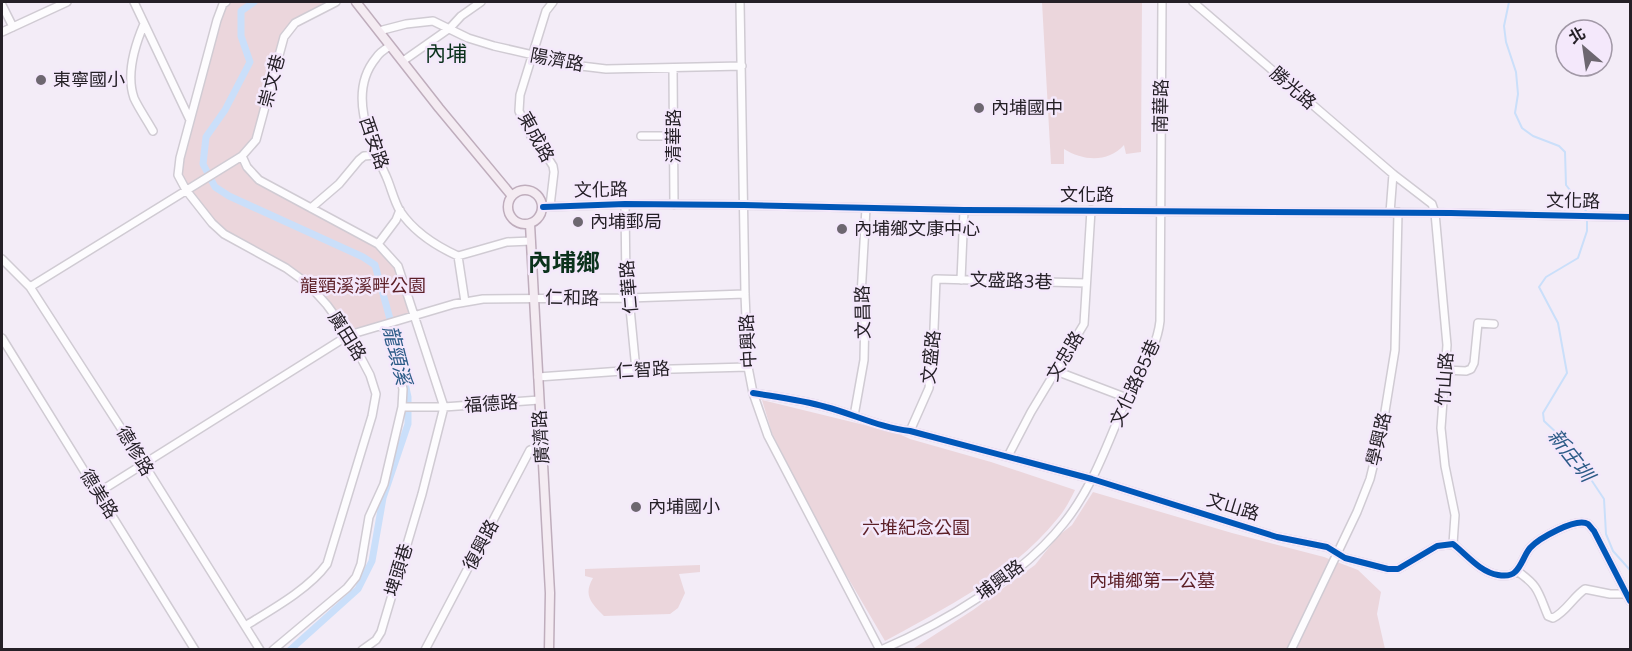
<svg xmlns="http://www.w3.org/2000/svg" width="1632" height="651" font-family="'Nunito Sans','Noto Sans TC',sans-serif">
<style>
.green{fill:#ebd6dc}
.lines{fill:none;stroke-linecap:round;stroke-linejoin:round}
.stream{stroke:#cadffa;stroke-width:2}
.canal{stroke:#cadffa;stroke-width:7}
.minor-casing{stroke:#d0cbd3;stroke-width:10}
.major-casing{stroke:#bfadbc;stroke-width:11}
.minor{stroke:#fdfcfe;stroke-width:7}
.major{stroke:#f4ebf2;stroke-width:8}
.cycleway-casing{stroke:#f4e8fb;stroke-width:10}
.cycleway{stroke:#0057b8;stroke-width:6}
.poi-dot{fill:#6d6770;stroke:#f4e8fb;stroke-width:2}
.labels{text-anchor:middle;stroke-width:5;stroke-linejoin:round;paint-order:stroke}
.street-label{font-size:18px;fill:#252027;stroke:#f4e8fb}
.poi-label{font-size:18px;fill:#252027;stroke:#f4e8fb;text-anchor:start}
.park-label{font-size:18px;fill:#5d2028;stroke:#f4e8fb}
.water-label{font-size:20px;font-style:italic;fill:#2c5b87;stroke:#f4e8fb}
.quarter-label{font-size:21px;fill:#0b321c;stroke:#f4e8fb}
.district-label{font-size:24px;font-weight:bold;fill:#0b321c;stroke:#f4e8fb}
</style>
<rect width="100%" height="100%" fill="#f3ecf7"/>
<path class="green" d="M226,2H338L295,23L284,37L256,140L242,157L259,180L378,244L398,266L414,316L349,335L308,284L224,234L186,190L180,158Z
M1042,2H1142L1141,152L1126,154L1124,145C1108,163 1083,161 1064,149V164H1051Z
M762,400L897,433L910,439L991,462L1075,490C1070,500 1065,510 1058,518C1012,575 947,607 885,641L824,537L772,433Z
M1093,492L1232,533L1324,557L1358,570L1381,592L1377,614L1385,649L911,650L973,610L1035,565L1058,536L1072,525Z
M700,565V572L679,574L685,593L678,608L670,614L604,616C591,603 583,595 593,578L585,576V569Z"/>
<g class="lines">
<path class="stream" d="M1509,2L1504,26L1506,42L1516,72L1518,94L1515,113L1522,128L1533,136L1559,146L1565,152L1566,185L1586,211
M1587,220V231L1578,258L1546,277L1539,287L1558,323L1567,373L1543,413L1544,421L1560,436L1576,457L1604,499L1606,534L1613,551L1630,570"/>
<path class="canal" d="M254,2L241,11V36L250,62L225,110L206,137L203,164L215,187L229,196L363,257L375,265L395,337L408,397V424L383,498L372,561L358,589L290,650"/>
<defs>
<path id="minor" d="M134,2L190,120
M226,2L223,4L217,20L180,158L178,175L186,190L212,223L224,234L286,268L308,284L327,305L349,335L370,375L376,394L372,416L327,564C309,589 271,610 245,626
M740,2L745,294L748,367L753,393L768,436L880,650
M1193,2L1393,174L1432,204L1435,213L1447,345L1441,428L1445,466L1455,515L1453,544
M2,5L13,27
M144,24C135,45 126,75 134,98C139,109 147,120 153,131
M379,31L406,24L433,21L468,38L494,46L581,66L606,69L742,66
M2,32L67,2
M390,46C385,49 379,53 376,58C347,93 370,141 386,176C391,187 394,201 400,211C414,232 436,246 458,256L507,242L531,241
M403,61L450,28L461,16L481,2
M673,68L674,205
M641,136H674
M242,156L247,167L259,180L378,244L398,266L444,407L422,494L381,632L376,640L362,650
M625,204L626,285L629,298L636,370
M550,206L554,172L553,166L541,147L532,138L519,111L520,95L546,11L553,2
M543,207L625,204L744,205L964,210L1451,213L1630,217
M311,208L339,184L359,160L364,156L376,155
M1390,213L1393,174
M378,244L396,220L400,210
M458,256L465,302
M2,259L30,287L137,453L260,650
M961,280L964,210
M30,287L242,156L256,140L284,37L295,23L336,2
M2,338L195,650
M1445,370L1466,371L1471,369L1474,363L1478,323L1494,324
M1056,371L1127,398
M538,377L636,370L748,367
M753,393C777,397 802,400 826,407C853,414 881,428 910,431L1092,479L1277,537L1327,547L1345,558L1388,569H1398L1437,546L1453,544C1467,555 1480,572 1498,575C1504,576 1511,576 1515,572C1522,566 1524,555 1530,548C1538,539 1576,517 1588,524C1590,526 1592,529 1594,531L1630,601
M405,407H444L539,400
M854,416L864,360L865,312L861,296L866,208
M910,431L929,388L933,353L936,279L1086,283
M1008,456L1031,412L1084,324L1091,210
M99,492L349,335L454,304L483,299L629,298L745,294
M1517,571C1539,586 1538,592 1548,616L1553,618C1566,612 1573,597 1585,589L1610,594H1627
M273,650L347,588L356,577L361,564L369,517L384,484L402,407L403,389L390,334L381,326
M425,650L530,450L542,446
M881,650C944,623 1021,577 1064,523C1093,487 1108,442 1126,400C1138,374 1157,350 1160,321L1162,2
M1291,650L1357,512L1370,479L1382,430L1395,350L1398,212"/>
<path id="major" d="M356,2L439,108L512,196
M508 207a17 17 0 1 1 34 0a17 17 0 1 1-34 0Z
M530,224L550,593L549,650"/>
</defs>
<use href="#minor" class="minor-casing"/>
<use href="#major" class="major-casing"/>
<use href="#minor" class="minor"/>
<use href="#major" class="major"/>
<defs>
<path id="cycleway" d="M543,207L625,204L744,205L964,210L1451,213L1630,217
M753,393C777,397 802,400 826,407C853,414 881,428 910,431L1092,479L1277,537L1327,547L1345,558L1388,569H1398L1437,546L1453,544C1467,555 1480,572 1498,575C1504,576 1511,576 1515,572C1522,566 1524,555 1530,548C1538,539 1576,517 1588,524C1590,526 1592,529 1594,531L1630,601"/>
</defs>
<use href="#cycleway" class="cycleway-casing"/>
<use href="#cycleway" class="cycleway"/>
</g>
<g class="poi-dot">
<circle cx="41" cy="80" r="6"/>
<circle cx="979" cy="108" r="6"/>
<circle cx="578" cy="222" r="6"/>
<circle cx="842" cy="229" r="6"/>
<circle cx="636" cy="507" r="6"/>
</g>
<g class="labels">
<g class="street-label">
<text transform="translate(557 60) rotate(11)" y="6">陽濟路</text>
<text transform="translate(272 81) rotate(-75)" y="6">崇文巷</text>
<text transform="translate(1293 88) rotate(41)" y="6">勝光路</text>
<text transform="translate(1161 106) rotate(-89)" y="6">南華路</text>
<text transform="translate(674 136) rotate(-90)" y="6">清華路</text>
<text transform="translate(536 137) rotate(61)" y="6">東成路</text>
<text transform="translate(374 143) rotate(71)" y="6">西安路</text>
<text transform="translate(601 190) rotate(-1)" y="6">文化路</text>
<text x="1087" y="201">文化路</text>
<text transform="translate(1573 201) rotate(1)" y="6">文化路</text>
<text transform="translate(1011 281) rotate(2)" y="6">文盛路3巷</text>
<text transform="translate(629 287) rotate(-95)" y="6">仁華路</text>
<text transform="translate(572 298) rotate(1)" y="6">仁和路</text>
<text transform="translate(863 312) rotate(-91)" y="6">文昌路</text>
<text transform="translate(347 336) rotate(58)" y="6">廣田路</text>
<text transform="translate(748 341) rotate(-93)" y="6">中興路</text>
<text transform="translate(1065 356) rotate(-59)" y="6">文忠路</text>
<text transform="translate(931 357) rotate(-84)" y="6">文盛路</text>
<text transform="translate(643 370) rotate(-3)" y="6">仁智路</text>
<text transform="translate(1445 379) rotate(-86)" y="6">竹山路</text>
<text transform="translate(1135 383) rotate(-65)" y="6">文化路85巷</text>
<text transform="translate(491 404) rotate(-4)" y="6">福德路</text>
<text transform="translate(541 437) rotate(-93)" y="6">廣濟路</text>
<text transform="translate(1379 439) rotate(-77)" y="6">學興路</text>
<text transform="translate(135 451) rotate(59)" y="6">德修路</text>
<text transform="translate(99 494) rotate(58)" y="6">德美路</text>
<text transform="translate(1233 507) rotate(17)" y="6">文山路</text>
<text transform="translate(481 545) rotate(-62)" y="6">復興路</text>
<text transform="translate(399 570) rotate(-73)" y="6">埤頭巷</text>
<text transform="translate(1000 580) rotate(-37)" y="6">埔興路</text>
</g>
<g class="poi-label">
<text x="53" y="86">東寧國小</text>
<text x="991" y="114">內埔國中</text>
<text x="590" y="228">內埔郵局</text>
<text x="854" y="235">內埔鄉文康中心</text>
<text x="648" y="513">內埔國小</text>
</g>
<g class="park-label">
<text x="363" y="292">龍頸溪溪畔公園</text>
<text x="916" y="534">六堆紀念公園</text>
<text x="1152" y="587">內埔鄉第一公墓</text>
</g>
<g class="water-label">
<text transform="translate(397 355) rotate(76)" y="7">龍頸溪</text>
<text transform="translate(1571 455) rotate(52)" y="7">新庄圳</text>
</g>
<g class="quarter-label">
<text x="446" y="61">內埔</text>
</g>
<g class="district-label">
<text x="564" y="271">內埔鄉</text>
</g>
</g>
<rect width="1632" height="651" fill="none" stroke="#252027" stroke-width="6"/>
<g transform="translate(1584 48) rotate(331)"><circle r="28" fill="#f4e8fb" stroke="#a198a6" stroke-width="1.5"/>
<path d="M0-4.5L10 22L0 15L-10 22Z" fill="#6d6770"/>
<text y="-9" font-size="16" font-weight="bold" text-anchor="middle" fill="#252027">北</text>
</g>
</svg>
